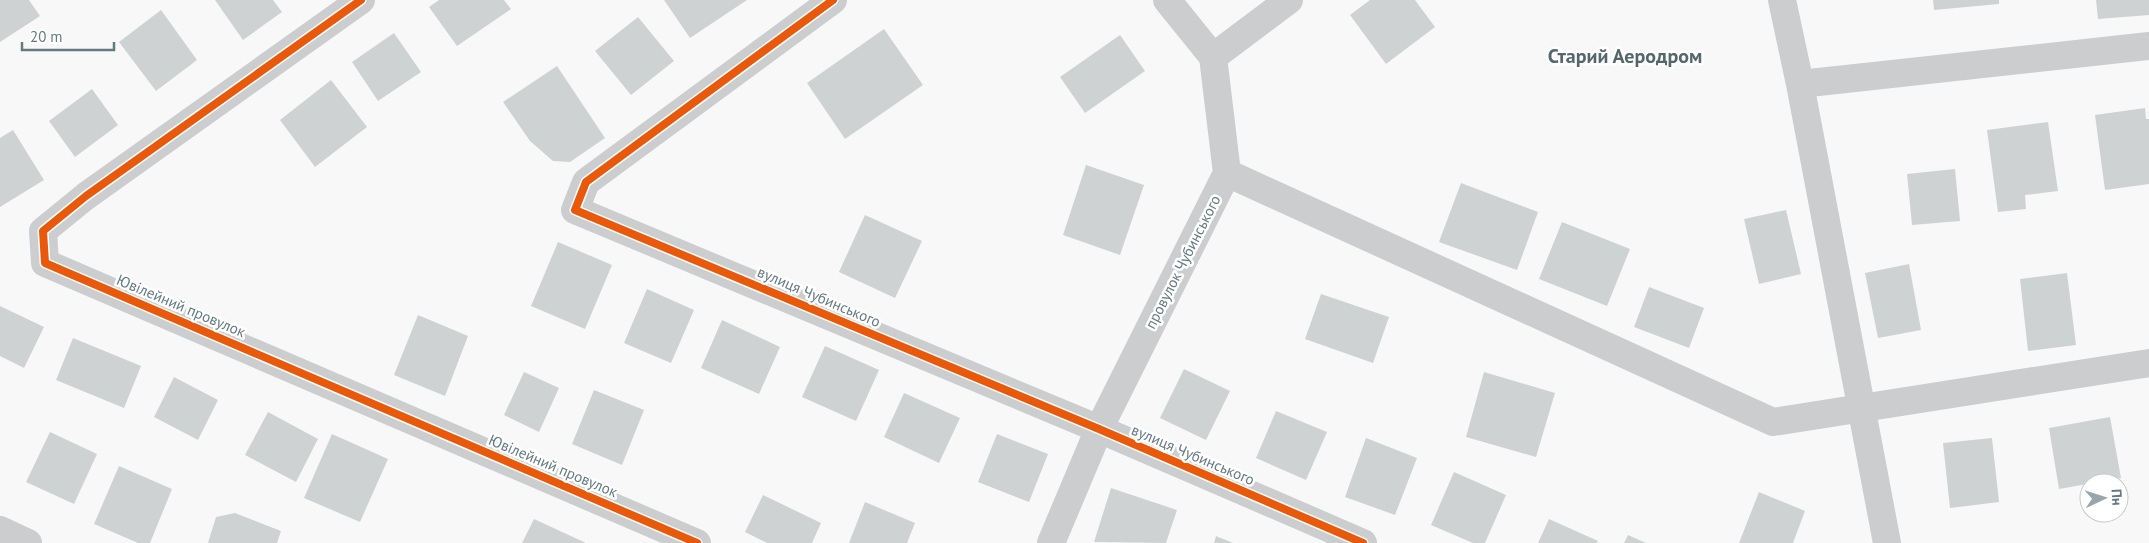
<svg xmlns="http://www.w3.org/2000/svg" width="2149" height="543" font-family="'PT Sans',sans-serif">
<style>
.building{fill:#cfd2d3}
.lines{fill:none;stroke-linecap:round;stroke-linejoin:round}
.minor{stroke:#cbcdce;stroke-width:28}
.cycleway-casing{stroke:#fff;stroke-width:11}
.cycleway{stroke:#e8590c;stroke-width:8}
.labels{text-anchor:middle;stroke-width:5;stroke-linejoin:round;paint-order:stroke}
.street-label{font-size:15px;fill:#637a83;stroke:#fff}
.district-label{font-size:20px;font-weight:bold;fill:#55676e;stroke:#fff}
</style>
<rect width="100%" height="100%" fill="#f8f8f8"/>
<path class="building" d="M0,0H29L40,16L0,42Z
M215,0H273L282,12L243,40Z
M439,0H504L511,9L457,46L429,7Z
M664,0H747L690,38Z
M1370,0H1415L1435,27L1386,64L1350,15Z
M1933,0H1999V4L1934,10Z
M2096,0H2149V15L2098,19Z
M161,10L197,60L156,91L119,42Z
M638,17L674,61L631,95L595,51Z
M884,29L923,85L845,139L807,83Z
M394,33L421,72L378,101L352,62Z
M1120,35L1145,71L1085,113L1060,77Z
M557,66L605,138L570,162L553,161L530,141L503,102Z
M331,80L367,127L315,167L280,120Z
M92,89L118,125L75,157L49,121Z
M2145,108L2146,119H2149V184L2105,190L2095,115Z
M2048,122L2058,191L2025,195L2026,209L1998,212L1987,130Z
M13,130L44,180L0,207V138Z
M1086,165L1144,185L1120,255L1063,235Z
M1955,169L1960,221L1912,225L1907,174Z
M1461,183L1538,212L1517,270L1439,242Z
M1786,210L1801,274L1759,284L1744,219Z
M865,215L922,241L895,298L839,272Z
M1562,222L1630,249L1607,306L1539,279Z
M558,242L612,265L585,329L531,306Z
M1909,264L1921,330L1878,338L1865,273Z
M2067,273L2076,345L2028,351L2020,279Z
M1649,287L1704,308L1689,348L1634,327Z
M647,289L694,310L671,363L624,343Z
M1321,294L1389,317L1373,363L1305,339Z
M0,306L44,327L24,368L0,356Z
M418,315L468,336L445,396L394,375Z
M722,320L780,347L759,394L701,368Z
M73,338L141,366L124,408L56,380Z
M825,346L879,370L856,421L802,397Z
M1184,369L1230,391L1206,440L1160,418Z
M524,372L559,388L539,432L504,415Z
M1484,372L1555,393L1536,457L1466,437Z
M174,377L218,400L198,440L154,417Z
M594,390L644,410L622,465L572,444Z
M904,393L960,418L939,463L884,437Z
M1276,411L1327,432L1306,480L1256,458Z
M268,412L318,439L296,482L245,455Z
M2110,417L2121,478L2059,489L2049,428Z
M50,432L97,454L74,504L26,482Z
M332,434L388,459L360,522L304,498Z
M997,434L1048,454L1029,502L978,482Z
M1366,438L1417,458L1395,515L1345,497Z
M1992,438L1999,502L1950,508L1943,443Z
M119,466L172,489L150,543H138L94,524Z
M1454,472L1506,495L1485,543H1473L1431,525Z
M1111,488L1177,510L1166,543L1094,542Z
M1759,492L1805,511L1793,543H1739Z
M763,495L821,523L812,543H767L745,532Z
M865,502L915,523L907,543H849Z
M235,513L281,531L277,543H208L216,517Z
M534,519L586,543H522Z
M1549,519L1598,541L1597,543H1538Z
M1628,535L1646,543H1624Z
M1216,536L1233,543H1214Z"/>
<g class="lines">
<path class="minor" d="M361,0L86,196L43,231L45,263L697,543
M833,0L586,182L575,210L1099,429L1363,543
M1167,0L1213,57
M1782,0L1800,84
M1227,173L1773,422L2149,363
M0,530L28,543
M1051,543L1099,429L1227,173L1213,57L1289,0
M1887,543L1800,84L2149,46"/>
<defs>
<path id="cycleway" d="M361,0L86,196L43,231L45,263L697,543
M833,0L586,182L575,210L1099,429L1363,543"/>
</defs>
<use href="#cycleway" class="cycleway-casing"/>
<use href="#cycleway" class="cycleway"/>
</g>
<g class="labels">
<g class="street-label">
<text transform="translate(1183 262) rotate(-63)" y="5">провулок Чубинського</text>
<text transform="translate(819 297) rotate(23)" y="5">вулиця Чубинського</text>
<text transform="translate(181 306) rotate(23)" y="5">Ювілейний провулок</text>
<text transform="translate(1193 455) rotate(23)" y="5">вулиця Чубинського</text>
<text transform="translate(553 466) rotate(23)" y="5">Ювілейний провулок</text>
</g>
<g class="district-label">
<text x="1625" y="63">Старий Аеродром</text>
</g>
</g>
<g transform="translate(2104 498) rotate(86)"><circle r="24" fill="#ffffff" stroke="#c1cacd"/>
<path d="M0-4L9 19L0 12L-9 19Z" fill="#97a6ac"/>
<text y="-8" font-size="14" font-weight="bold" text-anchor="middle" fill="#637a83">Пн</text>
</g>
<path d="M22 42v8h92v-8" fill="none" stroke="#637a83" stroke-width="2.5"/>
<text x="30" y="42" font-size="15" fill="#637a83" stroke="#ffffff" stroke-width="4" paint-order="stroke">20 m</text>
</svg>
